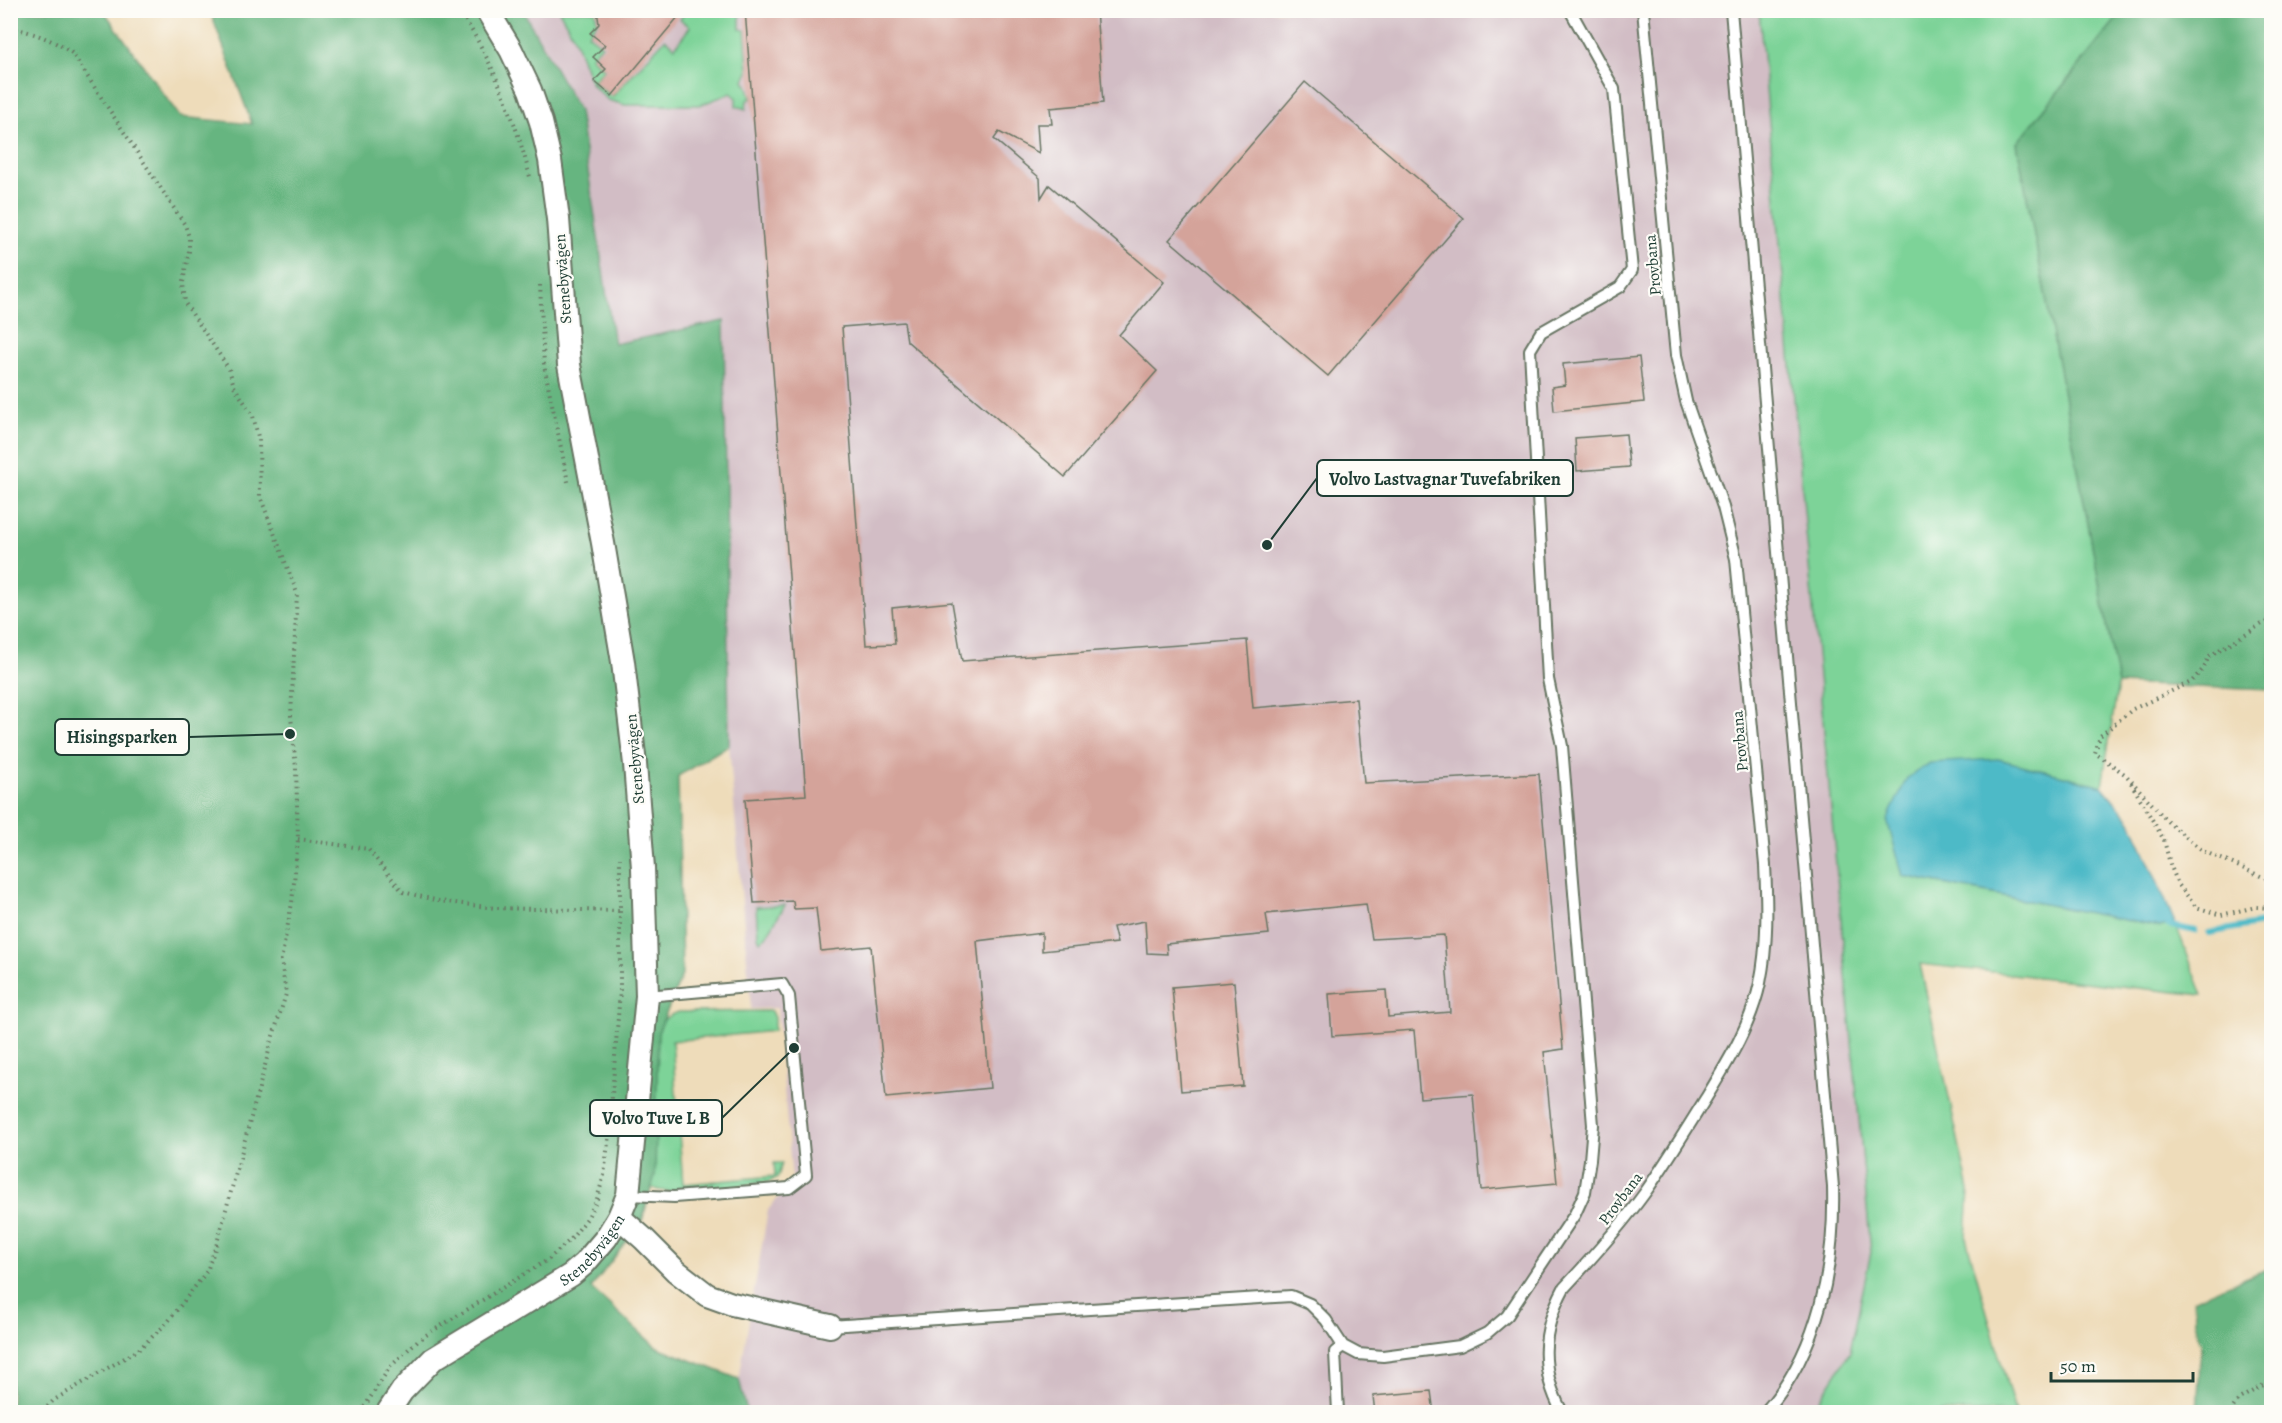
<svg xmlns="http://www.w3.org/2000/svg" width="2282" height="1423" font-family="Alegreya,serif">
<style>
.industrial{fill:#d2bdc5}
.green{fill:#7dd398;stroke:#4e8866;stroke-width:1.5}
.forest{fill:#66b580;stroke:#42795a;stroke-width:1.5}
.water{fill:#4dbac7;stroke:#367c7e;stroke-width:1.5}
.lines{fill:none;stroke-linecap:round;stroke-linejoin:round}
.stream{stroke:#4dbac7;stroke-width:6}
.building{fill:#d4a39a}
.lane-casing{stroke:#677563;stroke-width:14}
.street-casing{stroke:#677563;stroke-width:26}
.path{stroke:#677563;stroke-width:4;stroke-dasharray:1.5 4.5;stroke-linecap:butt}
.lane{stroke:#fff;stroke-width:10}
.street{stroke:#fff;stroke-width:22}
.labels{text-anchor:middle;stroke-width:4.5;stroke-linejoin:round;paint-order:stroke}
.street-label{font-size:16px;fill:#1f3d34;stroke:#fdfcf7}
.leader{fill:none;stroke:#1f3d34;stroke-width:2}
.callout-dot{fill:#1f3d34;stroke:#fdfcf7;stroke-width:2}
.callout{fill:#fdfcf7;stroke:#1f3d34;stroke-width:2}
.callout-label{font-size:18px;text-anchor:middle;font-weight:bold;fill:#1f3d34}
</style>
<rect width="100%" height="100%" fill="#fdfcf7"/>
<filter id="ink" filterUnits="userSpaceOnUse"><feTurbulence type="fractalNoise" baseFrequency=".0167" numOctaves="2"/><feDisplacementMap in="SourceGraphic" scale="12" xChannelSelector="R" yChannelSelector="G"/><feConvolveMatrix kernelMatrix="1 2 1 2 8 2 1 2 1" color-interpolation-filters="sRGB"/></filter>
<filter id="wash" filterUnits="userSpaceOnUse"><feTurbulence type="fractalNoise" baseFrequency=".008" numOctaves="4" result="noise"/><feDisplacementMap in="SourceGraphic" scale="24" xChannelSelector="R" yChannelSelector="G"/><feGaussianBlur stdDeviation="1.35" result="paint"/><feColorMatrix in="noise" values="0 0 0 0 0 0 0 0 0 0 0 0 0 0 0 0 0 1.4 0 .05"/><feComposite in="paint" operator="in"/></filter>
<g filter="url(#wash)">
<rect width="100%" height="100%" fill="#eedcba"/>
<path class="industrial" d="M523,11H1759L1871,1252L1850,1352L1812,1412H747L739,1379L768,1210L792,1180L777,1008L751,1009L729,745L724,321L614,344L579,111Z"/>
<path class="green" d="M559,11H595L597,22L588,34L602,45L591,57L604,69L593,82L612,97L665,39L675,47L690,27L680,19L687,11H740V29L745,30L748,72L744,80L748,87L751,99L747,100L746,109L736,106V97L731,93L700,105H625L608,100L592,85L573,35Z
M1759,11H2123L2017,143L2118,684L2102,786L1998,759L1903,876L2160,927L2175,923L2203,995L1920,964L1969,1190L1966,1238L2015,1412H1812L1850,1352L1871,1252Z
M785,905L766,937L760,941L758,936L756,907Z
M771,1011L774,1018V1031L672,1041L683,1184L775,1176L774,1163H782L778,1177L769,1182C746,1184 667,1199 651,1187L656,1033C661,1022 666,1015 679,1012Z"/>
<path class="forest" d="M10,11H104L180,117L252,124L210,11H523L579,111L614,344L724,321L729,745L678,776L682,975L658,1033L655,1175L642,1221L591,1288L655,1346L739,1379L747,1412H11Z
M2123,11H2271V690L2118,684L2017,143Z
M2271,1267V1412H2197L2201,1347L2195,1320L2194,1300C2219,1287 2246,1279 2271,1267Z"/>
<path class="water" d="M1998,759L2102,786L2131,821L2175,923L2160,927L1903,876L1887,820L1907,778L1930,763Z"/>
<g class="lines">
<path class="stream" d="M2168,925L2195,931
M2209,933L2262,923"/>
</g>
<g id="blocks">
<path class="building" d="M597,10H684L612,96L594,81L606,69L593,57L605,45L590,33L599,24Z
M745,10H1096L1103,103L1050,108L1052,124H1037L1039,153L999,132L994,139L1040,178L1041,198L1049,185L1164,282L1119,335L1157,371L1065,477L907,341L904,322L842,327L866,645L895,644L892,608L952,602L962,661L1247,640L1253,708L1356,699L1364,783L1539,774L1563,1049L1544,1052L1557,1183L1481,1190L1473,1094L1420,1098L1414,1030L1332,1036L1329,994L1386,990L1388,1017L1450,1012L1444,935L1372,939L1366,904L1266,914L1269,934L1166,944L1167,954L1147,953L1145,921L1113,927L1117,943L1042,951V933L977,941L990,1088L886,1098L871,946L821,951L816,908L794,909L793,901L754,903L745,799L806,795Z
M1305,82L1464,218L1328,376L1169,240Z
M1639,357L1644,402L1554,411L1552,387L1565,385L1563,364Z
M1626,434L1629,467L1577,471L1575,438Z
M1234,982L1243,1086L1181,1091L1172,987Z
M1431,1391L1434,1413H1375L1373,1396Z"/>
</g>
</g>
<g filter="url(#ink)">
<use href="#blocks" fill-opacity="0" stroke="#677563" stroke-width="1.5"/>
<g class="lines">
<defs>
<path id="lane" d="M1731,10C1764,403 1802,795 1833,1187C1835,1266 1819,1351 1765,1412
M628,1195L674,1197L789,1188L806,1175L789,996L782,984L647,996
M830,1326L1291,1296L1310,1304L1326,1320L1343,1346L1358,1354L1383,1356L1460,1346L1487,1333L1507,1316L1575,1214L1585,1192L1590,1160L1593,1125L1562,746L1548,679L1530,350L1541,332L1620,287L1632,270L1614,89L1570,10
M1338,1412L1335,1352L1343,1346
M1562,1412C1539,1369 1541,1331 1564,1288C1592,1258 1620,1227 1644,1194C1666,1163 1686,1130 1706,1098C1728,1062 1751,1025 1760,983C1768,944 1767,905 1765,865L1736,559L1723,507L1686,401L1676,355L1643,10"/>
<g id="street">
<path d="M619,1217L644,1239L676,1271L707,1295L732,1304L830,1326"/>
<path id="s1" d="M388,1412L402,1391L433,1359L571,1275L584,1264L606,1238L619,1217L628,1195L647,996L643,868L635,764L623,662L603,543L569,365L558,219L550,160L541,122L530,90L511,50L487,10"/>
</g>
</defs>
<use href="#lane" class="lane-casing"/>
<use href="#street" class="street-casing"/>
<path class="path" d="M459,10C493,61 515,118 530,177
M10,27C34,33 52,39 72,53L185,225L189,237V251L183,282L185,303L229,369L234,386L253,416L259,441L260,496L297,593L291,716L296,768L298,839L292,903L281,960L286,994L273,1036L217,1243L207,1271L167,1323L138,1350L54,1400L42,1412
M540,285L544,365L568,482
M2272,618L2209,656L2204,668L2191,682L2133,709L2100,736L2095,753L2126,775L2168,822L2203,851L2272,881
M2131,783L2164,840L2170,864L2178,884L2196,907L2221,915L2256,907L2272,908
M298,839L368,849L403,892L439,901L495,908L621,911
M361,1412L390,1367L418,1340L549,1259L572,1238L588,1217L597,1199L604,1175L609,1135L620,991V858
M2230,1412L2239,1399L2272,1380"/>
<use href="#lane" class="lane"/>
<use href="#street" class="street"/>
</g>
</g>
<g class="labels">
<g class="street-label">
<text transform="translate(1652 265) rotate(-95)" y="6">Provbana</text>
<text transform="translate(562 279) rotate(-94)" y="6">Stenebyvägen</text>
<text transform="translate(1739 741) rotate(-95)" y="6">Provbana</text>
<text transform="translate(634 759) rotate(-95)" y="6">Stenebyvägen</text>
<text transform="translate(1620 1198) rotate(-53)" y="6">Provbana</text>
<text dy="6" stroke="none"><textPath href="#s1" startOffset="264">Stenebyvägen</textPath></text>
</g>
</g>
<path class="leader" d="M1267 545L1317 478M290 734L189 737M794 1048L722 1118"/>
<g class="callout-dot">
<circle cx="1267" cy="545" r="6"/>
<circle cx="290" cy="734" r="6"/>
<circle cx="794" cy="1048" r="6"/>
</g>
<g class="callout">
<rect x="1317" y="460" width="256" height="36" rx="6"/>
<rect x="55" y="719" width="134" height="36" rx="6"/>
<rect x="590" y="1100" width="132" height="36" rx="6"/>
</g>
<g class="callout-label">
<text x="1445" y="485">Volvo Lastvagnar Tuvefabriken</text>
<text x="122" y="743">Hisingsparken</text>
<text x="656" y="1124">Volvo Tuve L B</text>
</g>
<rect width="2282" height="1423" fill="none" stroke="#fdfcf7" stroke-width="36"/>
<path d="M2051 1372v9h142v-9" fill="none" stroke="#1f3d34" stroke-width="3"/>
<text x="2060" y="1372" font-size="18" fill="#1f3d34" stroke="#fdfcf7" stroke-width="4.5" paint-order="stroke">50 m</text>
</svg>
